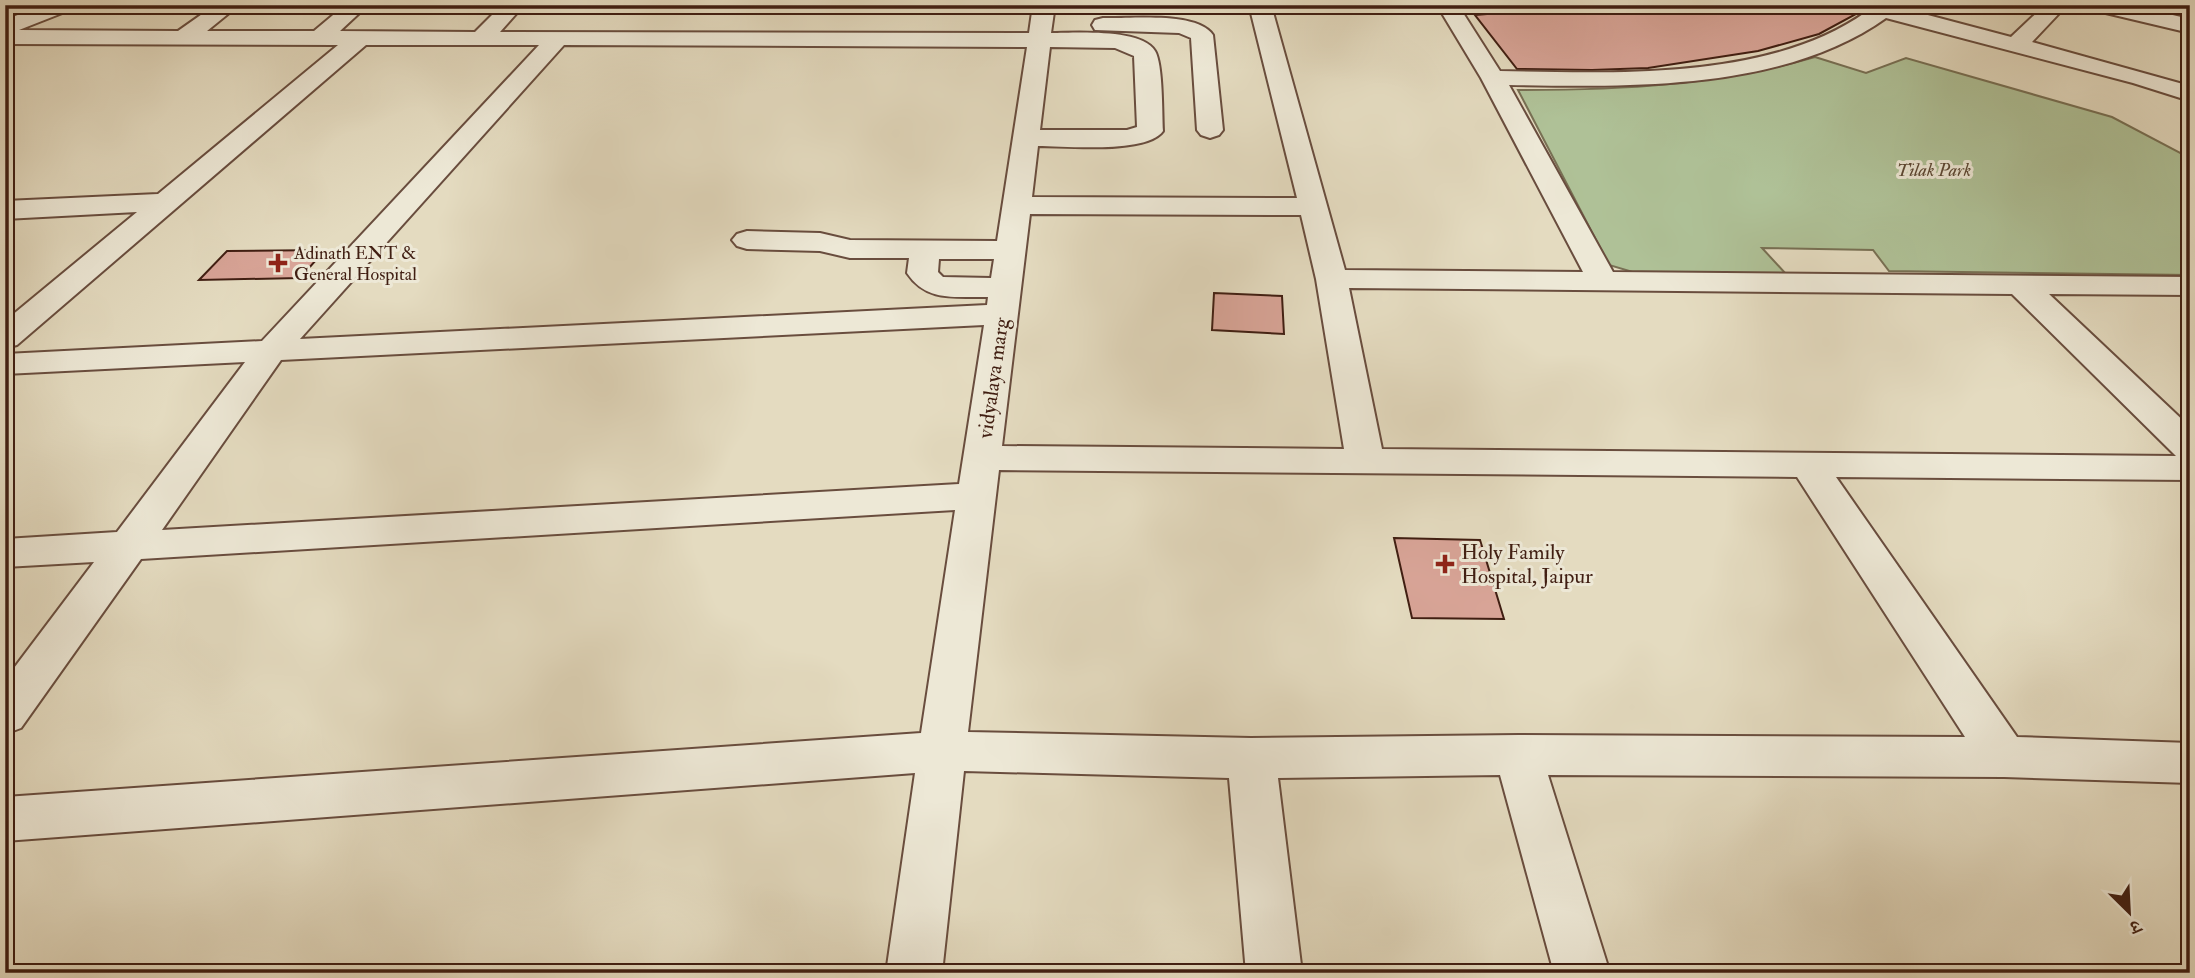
<svg xmlns="http://www.w3.org/2000/svg" width="2195" height="978" font-family="'IM FELL Double Pica','Noto Serif Devanagari',serif">
<style>
.green{fill:#afc197;stroke:#787054;stroke-width:2}
.building{fill:#d8a497;stroke:#401e12;stroke-width:2}
.lines{fill:none;stroke-linecap:round;stroke-linejoin:round}
.minor-casing{stroke:#694d3e;stroke-width:4}
.minor{fill:#ede8d6;fill-rule:evenodd}
.poi-dot{fill:#8f2418;stroke:#ede8d6;stroke-width:2.5}
.labels{text-anchor:middle;stroke-width:6;stroke-linejoin:round;paint-order:stroke}
.far-park-label{font-size:18px;font-style:italic;fill:#5c4733;stroke:#ede8d6}
.far-poi-label{font-size:18px;fill:#401e12;stroke:#ede8d6;text-anchor:start}
.street-label{font-size:21px;fill:#401e12;stroke:#ede8d6}
.poi-label{font-size:21px;fill:#401e12;stroke:#ede8d6;text-anchor:start}
</style>
<rect width="100%" height="100%" fill="#e4dbc0"/>
<filter id="stains"><feTurbulence type="fractalNoise" baseFrequency=".00286" numOctaves="4"/><feColorMatrix values="0 0 0 0 .2 0 0 0 0 .09 0 0 0 0 .02 0 0 0 .5 -.17"/></filter>
<radialGradient id="worn" r=".72"><stop offset=".6" stop-color="#630" stop-opacity="0"/><stop offset="1" stop-color="#630" stop-opacity=".3"/></radialGradient>
<path class="green" d="M1815,57L1866,73L1906,58L2112,117L2190,158V275L1889,271L1873,250L1762,248L1786,274L1636,273L1609,265L1518,90C1621,90 1715,86 1815,57Z"/>
<path class="building" d="M1648,5H1693L1700,8L1731,5L1755,12L1769,5H1851L1853,11L1858,13L1819,34L1758,51L1648,68L1592,70L1517,69L1475,15L1536,10L1540,14Z
M325,250L300,278L199,280L227,251Z
M1214,293L1282,296L1284,334L1212,330Z
M1394,538L1480,540L1504,619L1412,618Z"/>
<g class="lines">
<defs>
<path id="minor" d="M43,5H72L70,10L19,30L178,31L215,5H239L207,31H314L345,5H368L340,31L475,32L502,5H524L500,32L1029,33L1033,5H1055L1051,33C1075,33 1141,28 1155,51C1163,64 1162,114 1163,131C1147,154 1065,146 1038,146L1032,197L1297,198L1249,5H1271L1345,270L1583,272L1481,78L1437,5H1458L1500,71C1614,73 1769,81 1866,12L1855,10L1853,5H1890L2011,37L2045,5H2067L2032,42L2190,86V101L2133,83L1886,18C1784,91 1630,87 1509,85L1613,272L2190,277V295L2049,294L2190,427V480L1836,477L2017,737L2190,743V783L2004,777L1548,775L1610,973H1554L1500,775L1278,778L1302,973H1246L1229,778L964,771L942,973H886L915,773L5,841V797L921,733L955,510L141,559L21,728L5,734V680L94,562L5,567V539L117,532L245,362L5,374V354L262,341L539,45H366L17,345L5,348V321L137,212L5,219V201L158,194L338,45L5,44V20ZM564,45L1027,47L997,241L850,240L820,233L747,231L737,234L732,240L737,246L747,249L820,251L850,258H909L907,273C927,303 956,296 988,297L987,305L300,339ZM1050,47L1115,48L1134,56L1137,127L1127,130H1040ZM1030,214L1301,215L1316,279L1344,449L1002,446ZM939,259H994L991,278L943,277L938,272ZM1349,288L2012,294L2176,456L1382,449ZM984,325L959,484L162,530L281,360ZM999,470L1797,477L1965,737L1518,735L1251,738L968,732Z
M2091,5H2129L2190,19V33L2093,10Z
M1103,18C1130,19 1197,11 1213,35L1223,130L1219,135L1210,138L1201,135L1197,130L1191,38L1179,33L1095,30L1092,25L1095,20Z"/>
</defs>
<use href="#minor" class="minor-casing"/>
<use href="#minor" class="minor"/>
</g>
<g class="poi-dot">
<path d="M274.5 252.5h7v7h7v7h-7v7h-7v-7h-7v-7h7z"/>
<path d="M1441.5 553.5h7v7h7v7h-7v7h-7v-7h-7v-7h7z"/>
</g>
<g class="labels">
<g class="far-park-label">
<text x="1934" y="176">Tilak Park</text>
</g>
<g class="far-poi-label">
<text x="294" y="259">Adinath ENT &amp;<tspan x="294" dy="21">General Hospital</tspan></text>
</g>
<g class="street-label">
<text transform="translate(993 378) rotate(-82)" y="7">vidyalaya marg</text>
</g>
<g class="poi-label">
<text x="1461" y="559">Holy Family<tspan x="1461" dy="24">Hospital, Jaipur</tspan></text>
</g>
</g>
<rect width="2195" height="978" fill="none" stroke="#e4dbc0" stroke-width="28"/>
<rect x="7" y="7" width="2181" height="964" fill="none" stroke="#401e12" stroke-width="3.5"/>
<rect x="14" y="14" width="2167" height="950" fill="none" stroke="#401e12" stroke-width="2"/>
<g transform="translate(2129 912) rotate(156)" stroke="#ede8d6" stroke-width="5" paint-order="stroke">
<path d="M0-5L12 26L0 18L-12 26Z" fill="#401e12"/>
<text y="-10" font-size="19" font-weight="bold" text-anchor="middle" fill="#401e12">उ</text>
</g>
<rect width="100%" height="100%" filter="url(#stains)"/>
<rect width="100%" height="100%" fill="url(#worn)"/>
</svg>
